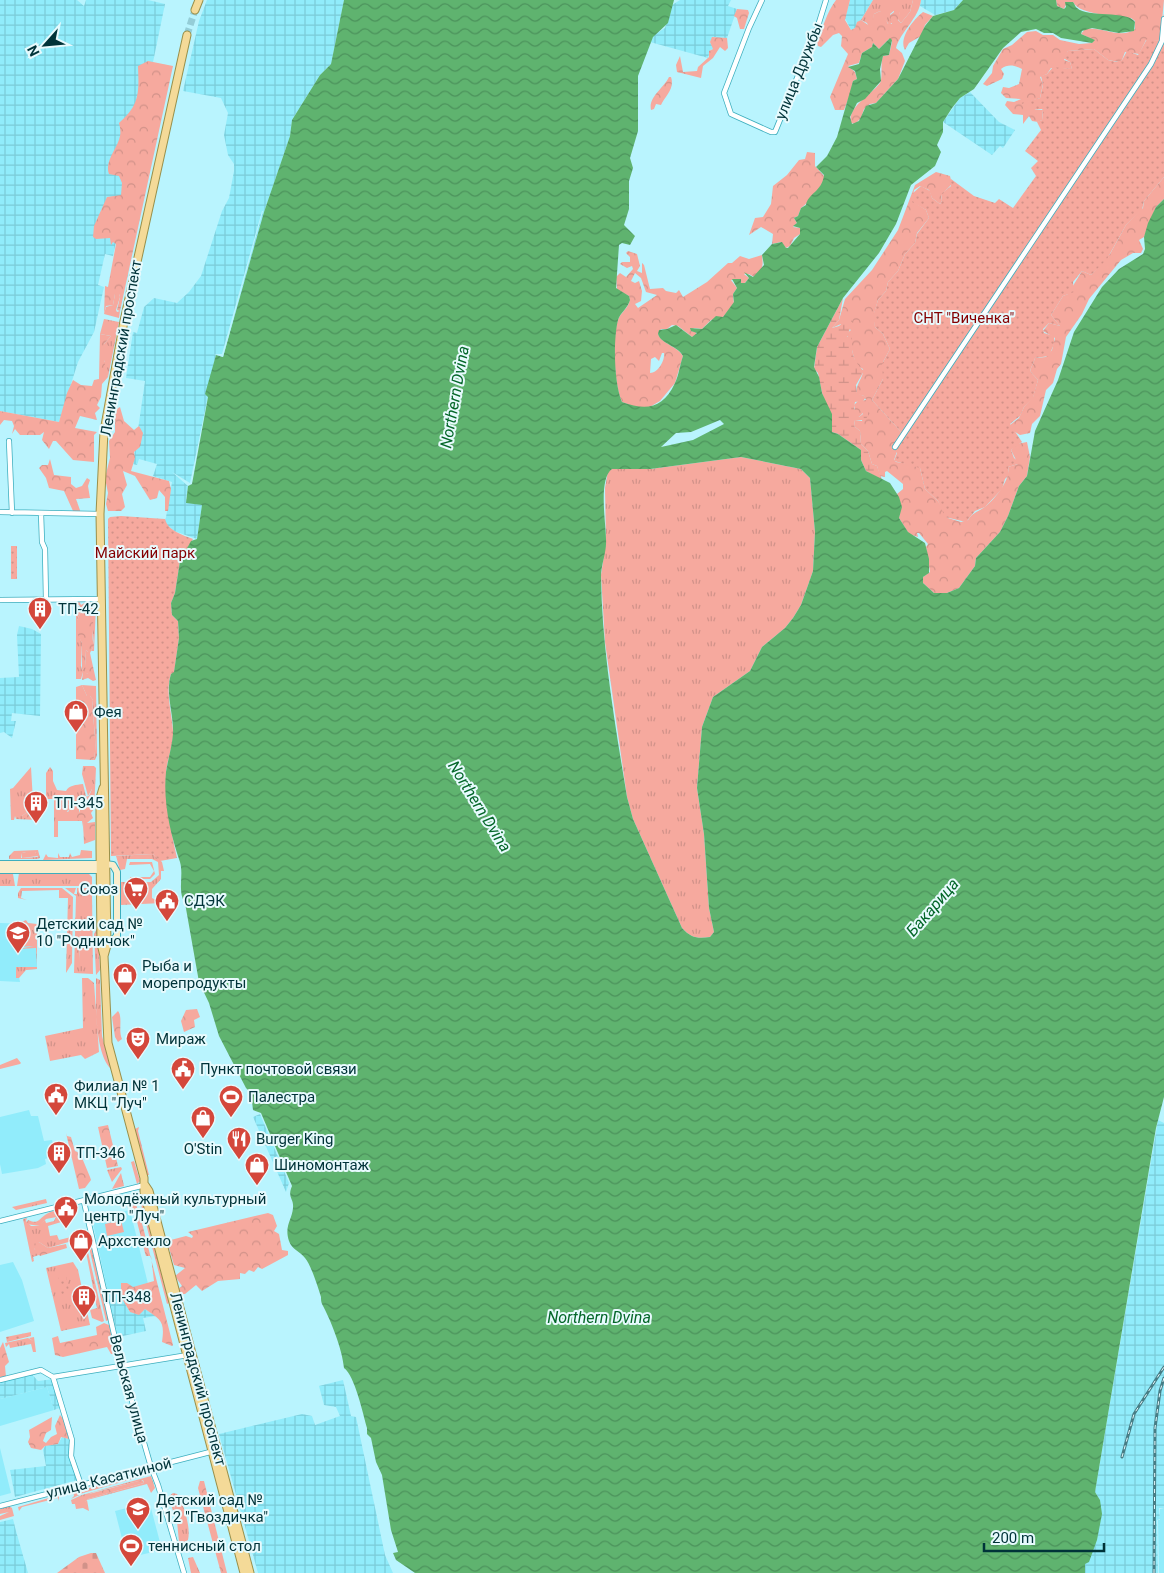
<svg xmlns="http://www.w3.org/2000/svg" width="1164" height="1573" font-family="Roboto,sans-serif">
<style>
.built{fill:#91ecfb}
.industrial{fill:url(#industrial-grid)}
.grass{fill:url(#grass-tufts);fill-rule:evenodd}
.forest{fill:url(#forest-crowns);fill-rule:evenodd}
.wetland{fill:url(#wetland-marsh)}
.cemetery{fill:url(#cemetery-stones)}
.park{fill:url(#park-dots)}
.pitch{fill:#f6a99e}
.water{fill:url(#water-waves);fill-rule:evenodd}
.pier{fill:#b9f4fe}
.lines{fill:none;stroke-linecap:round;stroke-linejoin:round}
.primary-tunnel{stroke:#94cdd7;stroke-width:7;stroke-dasharray:7 3.5;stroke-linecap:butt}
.minor-casing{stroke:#3daebe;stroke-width:6}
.secondary-casing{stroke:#3daebe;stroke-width:8}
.primary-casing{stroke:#99904b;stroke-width:9}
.minor{stroke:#fff;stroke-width:4.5}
.secondary{stroke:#f9edcc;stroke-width:6}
.primary{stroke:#f4da98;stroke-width:7}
.rail-casing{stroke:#477d85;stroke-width:3}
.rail{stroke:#e7fafd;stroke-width:1;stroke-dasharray:4;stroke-linecap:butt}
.labels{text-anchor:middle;stroke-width:4;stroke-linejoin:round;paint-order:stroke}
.street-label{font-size:15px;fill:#003339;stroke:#e7fafd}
.park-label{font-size:15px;fill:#840002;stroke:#e7fafd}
.poi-label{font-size:15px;fill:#003339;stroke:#e7fafd;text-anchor:start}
.water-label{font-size:16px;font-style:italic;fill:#046729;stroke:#e7fafd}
</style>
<defs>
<pattern id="industrial-grid" width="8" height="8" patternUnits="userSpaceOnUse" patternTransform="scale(1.25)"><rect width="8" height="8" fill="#91ecfb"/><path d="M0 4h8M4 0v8" fill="none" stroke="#7bcbd8"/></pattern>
<pattern id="grass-tufts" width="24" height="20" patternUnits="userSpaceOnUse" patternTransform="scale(1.25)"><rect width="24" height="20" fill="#f6a99e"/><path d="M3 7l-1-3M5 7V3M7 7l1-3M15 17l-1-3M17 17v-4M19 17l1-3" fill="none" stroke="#d19289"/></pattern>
<pattern id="forest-crowns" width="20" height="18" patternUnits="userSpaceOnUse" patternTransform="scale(1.25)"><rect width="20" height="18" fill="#f6a99e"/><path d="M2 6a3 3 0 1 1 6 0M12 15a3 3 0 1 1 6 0" fill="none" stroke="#d19289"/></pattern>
<pattern id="wetland-marsh" width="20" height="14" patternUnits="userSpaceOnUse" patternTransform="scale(1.25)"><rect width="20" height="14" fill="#f6a99e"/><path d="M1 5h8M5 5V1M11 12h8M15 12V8" fill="none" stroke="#d19289"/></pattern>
<pattern id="cemetery-stones" width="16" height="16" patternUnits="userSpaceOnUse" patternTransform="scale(1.25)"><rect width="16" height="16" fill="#f6a99e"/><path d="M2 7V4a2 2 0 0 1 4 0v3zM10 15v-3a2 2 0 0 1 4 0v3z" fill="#d19289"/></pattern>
<pattern id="park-dots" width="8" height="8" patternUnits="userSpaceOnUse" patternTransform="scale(1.25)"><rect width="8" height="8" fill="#f6a99e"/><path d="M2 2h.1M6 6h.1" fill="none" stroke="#d19289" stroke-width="1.8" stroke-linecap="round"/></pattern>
<pattern id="water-waves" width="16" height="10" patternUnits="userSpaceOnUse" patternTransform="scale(1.25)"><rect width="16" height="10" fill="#5fb36f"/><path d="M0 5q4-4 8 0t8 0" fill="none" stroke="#4c925c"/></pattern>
</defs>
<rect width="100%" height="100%" fill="#b9f4fe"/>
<path class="built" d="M0,923L37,924V969L25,970L19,977L20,982L0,981Z
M29,1110L31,1116H38L44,1141L52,1140L56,1156L45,1159L46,1164L38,1168L2,1174L0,1164V1117Z
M130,1210L149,1288L109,1298L92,1219Z
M13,1262L22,1280L34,1321L0,1332V1265Z
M47,1387L54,1410L0,1426V1399Z
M0,1448L11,1493L0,1496Z
M147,1503L148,1509L151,1508L162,1550L127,1558L115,1511Z
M1164,1508V1573H1159L1158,1520H1160V1509Z"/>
<path class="industrial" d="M0,0H77L84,6L86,0H148L165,4L113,256L105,254L98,285L104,287L94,332L78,362L59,422L0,411Z
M207,0H344L331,64L320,75L292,120L290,136L264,212L223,357L216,355L207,391L208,396L190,483L172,472L188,486L186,499L202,505L197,539L174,531L165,523L172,482L153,476L157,464L139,459L137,465L133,464L145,381L126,378L133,332L137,333L144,307L154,298L177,303L189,292L201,276L222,211L229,198L234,171V164L228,155L224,135L228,113L221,98L183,91L199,21Z
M680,0H731L728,6L737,9L727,38L713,37L710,42L714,49L710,50L708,58L650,42L654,35L665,28L672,5Z
M850,0H873L861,20L855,28L851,30L845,18Z
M921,0H963L954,10L935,15L920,6Z
M970,92L999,122L1015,130L1003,148L1000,146L992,155L943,122L960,98Z
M19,626L32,629L41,634L40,716L12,713L11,721H16L12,738L4,732L0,733V678L19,677L17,635Z
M260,1114L289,1183L286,1192L253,1117Z
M1158,1120L1164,1123V1508H1159L1160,1519L1157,1520L1158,1573H1085V1564L1097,1540L1100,1500L1095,1492Z
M121,1295L129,1311L138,1314L145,1309L156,1316L143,1318L146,1331L118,1337L109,1298Z
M30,1372L38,1381L54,1379L62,1407L54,1410L47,1387L0,1399V1379Z
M343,1380L351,1416L356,1417L385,1555L393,1573H258L219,1434L302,1414L312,1416L315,1425L340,1416L336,1407L324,1405L319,1386Z
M62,1437L71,1440L70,1457L77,1480L15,1497L10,1470L46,1466L43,1450L45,1446L58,1444Z
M13,1519L16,1531L28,1573H0V1522Z"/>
<path class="grass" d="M873,0H913L910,12L901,23L897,18L900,13L895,10L890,14L893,22L889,25L880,11L874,14L873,26L869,28L867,23L861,20Z
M115,294H119L120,297L116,310L117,312L120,311L119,318L104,314L106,307L113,305Z
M104,319L119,322L108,377C105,369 101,364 107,356L104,344L111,336L100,334Z
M741,457L801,469L810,478L815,532L813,571L801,605L793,618L785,628L762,647L750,671L713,697L702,727L697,788L704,834L709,908L714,932L710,937C698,939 691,938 682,928L633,819L627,797L605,642L601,575L606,542L605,488L608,471L612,469H650Z
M86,601H91L96,605L94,651H91C98,642 88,612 86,601Z
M76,604L82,610L77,620V631L82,643L81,666L82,670L85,666L86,650L88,652V674L83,672L81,679H76Z
M82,685L96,686L97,755L95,760H93C99,748 91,713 93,700L90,696H87Z
M83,766H94L96,768L95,789H92L88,796L82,774Z
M31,767L33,801L27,805V812L22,816L37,817V820L16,819L15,816L14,820H11L10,789L13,788Z
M50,767L53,771V781L57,790L66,791C69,785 76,785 83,784L86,796H82L79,799V813L77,812L76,804L71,802L68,805V794L62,799L66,804L65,810L68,812L70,809L83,820L84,833L82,821H58V837H54V799H46V773Z
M38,850L40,858L37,859H9V856L14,851ZM26,852H35L38,857L21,858L22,853Z
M81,850L92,851V858L43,860L46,854L48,857L58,858V853L60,857H69L70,853L72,857L80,855Z
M153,854L162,862L164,871H161V879L152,889V898L162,903L121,905L120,882H127L131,886L130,897H146L147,887H136L132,883L151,882L159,875L158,862L152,859H127L125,869L120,870L116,856Z
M130,862H152L155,874L150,879H130V877H150L154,871L150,864L129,865Z
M0,873L13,874L15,886H0Z
M19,873H88L92,877V886H17Z
M21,888H62L73,897L72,963L66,973L68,898H59V890L22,891L21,898L27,900L18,898V893Z
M65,888H76L74,894H77V888H87L88,893L92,894L93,974L74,973L76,896ZM79,919L82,925L79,939L80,963L75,920Z
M26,920L28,923L37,924V965L36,948L18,949L34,946L18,947L24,944L21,935H25V928L21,927V932L16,935V925Z
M98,927L100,970L96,975L94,934Z
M16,967H37V969L26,970L19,978H16Z
M82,978H88L94,983L99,1052L85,1059L81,1055L50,1061L45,1036L83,1028Z
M96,978L100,980L102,1036L111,1069C94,1052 96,1002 96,978Z
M17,1058L21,1063L20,1064L0,1069V1065Z
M139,1127L138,1131L149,1175H147L135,1129Z
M134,1161L140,1181L137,1184L131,1162Z
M121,1167L122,1169L112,1182L107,1170Z
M121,1173L124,1186L112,1189Z
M138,1193H140L169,1303L167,1304Z
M46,1199L47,1203L16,1210L12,1207Z
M64,1216L68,1220L48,1226L50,1236L57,1235L59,1240L71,1237L72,1241L48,1248L39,1242L34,1249L38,1250L39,1255L33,1257L34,1261L32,1262L23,1219L27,1218L26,1221L31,1226H39L45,1220L46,1223L54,1221L56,1217Z
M88,1243L91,1245L109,1320L106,1321Z
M85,1247L87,1248L104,1321L102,1322L92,1318L90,1310L97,1308Z
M73,1262L78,1270L90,1325L61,1331L46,1268Z
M34,1337L36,1352H33L31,1344L10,1348L9,1344L6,1347L5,1343L28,1338L33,1341L29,1338Z
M144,1472L150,1474L83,1493L71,1499L74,1496L73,1490L81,1492L88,1486L89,1488L143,1475Z
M151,1476L155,1488L151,1493L147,1484L87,1500L89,1511L83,1508L76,1509L75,1504H72L71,1500L82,1495ZM143,1480L144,1483L88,1499L85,1502L89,1494L94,1492Z
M173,1493L177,1494C184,1504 191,1528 188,1540L182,1543L179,1542L176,1511H173L170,1501L172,1500L175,1509L173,1496L168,1497Z
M59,1495V1501L58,1498L22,1507L19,1511L18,1507Z
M9,1506L12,1508L14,1516L0,1520V1516L9,1512L0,1514V1508Z
M193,1557L200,1573H191L188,1558Z"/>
<path class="forest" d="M836,0H850L845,20L851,30L855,28L857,22L861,20L871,27L874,14L880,11L883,13L888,24H892L889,16L894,12V5H896L900,13L898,20L901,23L910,12L913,0H921C919,18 901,31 896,48L902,53L905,61L898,79L876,103L870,104L864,109L861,118L855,124L851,123C847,107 871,95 880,83C883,78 880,63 883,56L889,55L892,42L889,39L879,49L873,43L872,47L862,53L859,63L848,66L855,72L857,79L853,81L851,92L844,110H835L830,97L848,54L841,46L842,36L839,33L833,35L821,47L818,46L816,41C824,27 826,13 836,0Z
M1056,0H1164L1160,41L1146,40L1139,54L1125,52L1122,60L1119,62L1108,60L1094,49L1068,51L1064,60L1070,62L1072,69L1051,68L1047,74L1040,77L1043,84L1040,98L1022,104L1033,105L1035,110H1043L1042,120L1038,122L1032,121L1029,116L1023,124V115L1013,114L1005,105L1007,101L1014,102L1021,99L1006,98L1001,93L1003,87L1009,88L1019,84L1022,69C1014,65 1008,64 1001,69L1004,74L1002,79L987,86L983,84L992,73L993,66L1003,49L1012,45L1027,32L1036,31L1043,35H1053L1060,40L1079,44L1092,43L1094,40L1081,34L1085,29C1101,26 1121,40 1135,29V21L1131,18C1118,16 1079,15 1073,2H1067L1064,9L1057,6Z
M737,9L748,10L749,13L744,29H740L737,18L734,16Z
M923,12L933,16L925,25L921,36L909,43L905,50C898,38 914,19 923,12Z
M712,37L727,38L728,48L725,51L720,47L713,58L703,66L701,78L677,72L676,65L680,56L683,72L697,71L698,67L709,57V51L713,49L710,42Z
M148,61L173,66L120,311L117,310L120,297L119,294H115L113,305L106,306L104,314L105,286L108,287L116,244L113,242L111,245L110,238L96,239L93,237L94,226L107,197L121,195L122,183L119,176L109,174C104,161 118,148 120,136C121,132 120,127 119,123C140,105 139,92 138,66Z
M669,77H671C675,89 665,96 661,105L656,104L654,109L651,110C648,97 664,88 669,77Z
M807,152L815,153V166L825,177C821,188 811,201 801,208L798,216L794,218L797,223L793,227L800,228V234L794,238L790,246L786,248L781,242L772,244L773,234L761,227L749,235L755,218L763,217L771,204L773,186L787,175L799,160L805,159Z
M936,172L950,176L952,184L941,195L942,201L940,204L932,198L929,190L920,186L914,190L912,201L926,210L929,218L917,233L915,243L905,254L898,271L888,282L886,291L878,300L874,314L875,327L883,334L890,349L883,362V379L872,400L903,434L894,460L896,462L917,465L920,468L925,489L938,501L948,518L961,522L968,520C973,512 978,512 986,506C996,498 1011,479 1008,467L1018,464L1011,450L1017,444L1027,442L1030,457L1027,476L1019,486L1008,516L1000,532L976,558L975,566L959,588L947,593H934L923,583V577L930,572L926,547L928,544L919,533H917L918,537L909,534L899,518L901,505L897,494L903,489V484L887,471L885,472V477L880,476L877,466L872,464L868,451L861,444L860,431L854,426L855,420L862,421L863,413L859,417L856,416L854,405L858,401L866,400L864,396L857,394C855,383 864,378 863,369L857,366C852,355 852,343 846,334L851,330L841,324L832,328L839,320L845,299L872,270L898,230L915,185Z
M1164,177V199L1156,207L1144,237L1139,240L1143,249L1141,253H1133L1121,260L1089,299L1082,314L1066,337L1061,364L1057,369L1053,383L1046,390L1040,416L1032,424L1030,433L1020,435L1012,430L1010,425L1019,418L1024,407L1033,397L1038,380C1027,367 1030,374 1035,358L1046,357L1052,350L1055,338L1043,331L1049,323L1060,326L1051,315L1063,296L1068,294L1082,271L1091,275L1110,254L1126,225L1143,208L1144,201Z
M628,251L637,254L640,266L637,271L642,273V263L644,265L650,289L663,288L666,291L676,293L679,290L683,297L707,282L728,263H732L740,256L749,259L762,255C763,265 764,269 754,277L749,274H744L749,278L744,284L741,283V279L731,280L737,288L733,294L734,304L723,317L711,320L702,329L694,328L691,331L696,332V335L692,337L678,326L672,325L667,329H661L658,334C662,344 677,346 683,356L675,383L660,401L648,408H638L622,402C614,385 612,338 618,320C621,311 632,307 629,296L617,290L616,277L620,273L626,277L633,269L632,266L627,268L620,264L622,262H630V257L626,253ZM635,273L641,278L646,292L657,295L638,308L635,304L641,301L642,291L639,281L635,283L631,281ZM662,353H664C665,361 658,373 650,373L651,359L655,357L659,361Z
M100,334L111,336L104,344L109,346L107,360L104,361L108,377L102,384L101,397L97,405L100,408L95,413L97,420L80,416L75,428L97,432L94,435V462L73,460L56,441H53L49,449L42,440L44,432L40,435H20L15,429L12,434L14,426L12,421L4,420L0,425V411L59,422L67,393L73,380L81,385L92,386L94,380L99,379Z
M120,407L124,421L134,430L139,426L143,433L140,447L134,452L135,458L131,471L169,481L171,489L168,511H165V497L159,490L157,498L150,500L135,476L123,471L127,485L122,494L125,507L121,511H108L106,504L108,493L105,478L110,458L109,441L115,432V410Z
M50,459L54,475L71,477V484L76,488L82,486L87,478L90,480L88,486L90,498L76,499L81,513L73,511L64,491L49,488L46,478L39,468L42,465H48Z
M75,600L79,601L81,605L86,602C87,609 91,614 93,621C94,629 91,637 94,645L90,653L96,680L93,681L88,678L82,680L83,671L88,674V652L86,650L85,667L82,670V643L77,633V620L82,610L79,605L74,604Z
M82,685L87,696H90L93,700C91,713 99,749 93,760L76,759V687Z
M92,789H95L94,809L91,813L93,818L87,823L95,822V840L84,844L83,821L72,820L71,809L65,812L66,804L62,797L67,794L71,795L72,798L67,803L69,805L71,802L76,803L79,813L81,807L80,798L89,796Z
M30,800L33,801L35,815L38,816L24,818L22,816L27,812V805Z
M26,852H35L38,856L22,858V853Z
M78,916L83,924L79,939L80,963L76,965L75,918Z
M197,1009L200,1017L194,1020L195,1027L184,1032L181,1021L186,1010Z
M118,1011C123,1017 118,1031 122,1039L118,1042L115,1037L112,1017Z
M108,1125L118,1166L107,1168L98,1127Z
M66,1133L67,1136L71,1137L75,1151L80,1153L90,1177L91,1180L85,1188L79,1189Z
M135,1201L143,1227L173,1345L172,1346L162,1342C165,1321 161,1320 145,1309L139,1315L130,1312L121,1297V1283H127L133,1287L154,1281L151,1256H146L145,1253L134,1210L127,1207Z
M65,1209L67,1215L46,1219L40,1226L26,1224L28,1220C38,1224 37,1221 45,1215C50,1211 59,1210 65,1209Z
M268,1213L273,1215L277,1226L274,1231L279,1234L282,1250L288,1251V1255L262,1269L258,1267L254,1272L249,1270L245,1274L240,1273V1279L218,1281L202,1291L196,1285L185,1294H182L178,1289L182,1286L175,1276L185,1268L174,1265L167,1241L186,1236L192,1238L193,1236L188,1232Z
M39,1242L48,1248L66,1244L67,1248L40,1256L33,1247L35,1243Z
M104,1323L109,1325L116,1354H111L107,1347L63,1357L55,1355L52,1338L58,1336L60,1343L97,1335L96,1327Z
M3,1342L9,1362L5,1366L6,1377L0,1379V1348Z
M60,1415L64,1420L69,1439L61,1437L58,1444L45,1446L41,1450L31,1448L28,1442L30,1437L29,1430L52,1417L51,1430L46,1433L43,1441L46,1443L51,1437L57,1434L55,1426Z
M142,1480L144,1483L88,1499L85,1502L83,1500L85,1495Z
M200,1481H204L227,1573H221L198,1488Z"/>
<path class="wetland" d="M843,298L839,320L832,328L839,326L850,316L853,320L847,337H852C851,351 853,362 864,371L856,385L857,393L866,397L863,401L855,402L854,408L859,417L867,411L870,413L865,420H855L854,426L860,431L861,444L868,451L872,464L877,466L882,480L866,471L861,460V450L838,434L832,432V420L822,393L818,373L814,369L817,347Z"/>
<path class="cemetery" d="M91,1553H96L105,1573H57L79,1557Z"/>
<path class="park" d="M1164,14V177L1144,201L1142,210L1126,225L1107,259L1091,275L1082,271L1073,282L1074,292L1063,296L1051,315L1060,326L1049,323L1043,329L1044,333L1054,336V344L1049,356L1035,358C1030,374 1027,367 1038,380L1033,398L1024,407L1020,416L1010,424L1022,442L1011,450L1014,458L1018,461V464L1008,467L1009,475L1005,479L1002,489L985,507L975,511L966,522L945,517L938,501L925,489L920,468L894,461L897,453L893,447L903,434L872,400L883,379L882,364L890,349L883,334L875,327L873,316L878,300L886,291L888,282L898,271L905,254L915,243L917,234L929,218L926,210L912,202V194L921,186L930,191L932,198L940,204L942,201L941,194L951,186V179L974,196L995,203L999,199L1013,208L1036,176L1031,168L1038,161L1025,151L1041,130L1037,122L1042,120L1043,111L1042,109L1033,110L1032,105L1025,106L1021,103L1040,98L1043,85L1041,76L1047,74L1053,67L1072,69L1070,62L1063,58L1068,51L1094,49L1108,60L1117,62L1122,60L1127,51L1138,55L1147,39L1160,41L1161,23Z
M121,516L165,519C168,531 183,535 193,539L180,561L175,593L171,603L172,615L178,621L179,638L174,673L171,674C165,692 172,713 173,731C174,745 167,759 166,773C165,803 171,830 177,858L160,861L153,854L111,856L108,519L110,517Z
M11,546H17V579H11Z
M66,1276L70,1294L62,1296L58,1278Z
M31,1332V1336L7,1342L6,1337Z"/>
<path class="pitch" d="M121,1220L124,1232L107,1236L105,1224Z"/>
<path class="water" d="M344,0H674L668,23L653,37L638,76V131L630,158L633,168L629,181V209L624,225L635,236L630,245L622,243L619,245L616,288L629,296L630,300C628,308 620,313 618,320C613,340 614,384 622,402C646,411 663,409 675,383C679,375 680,364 683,356C678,346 661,344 658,334L659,330L667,329L676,325L692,337L697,333L691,331L690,328L702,329L716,316L723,317L734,302L733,294L737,288L732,279H741V283H745L749,278L744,272L753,277L764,265L762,255L772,244L782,242L786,248H788L800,234V228L793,226L797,223L794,218L798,216L801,208L806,205C808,193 822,192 824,175L816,167L827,156L837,137L853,81L857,79L855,71L848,67L859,64L862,53L872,47L873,43L879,49L890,38L892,40L889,55L883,56L880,69L881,81L865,99L857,103L850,117L852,124L859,121L866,106L876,103L898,79L925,26L933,16L954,10L963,0H1056L1057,6L1064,9L1066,7L1065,2H1073C1075,4 1075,7 1077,8C1088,18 1127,10 1135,22L1134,31L1119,33L1092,28L1082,31L1081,34L1095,40L1092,43L1061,38L1053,33H1044L1036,29L1021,32L1003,48L974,89L960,98L952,108L943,122V132L937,145L941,152L935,166L911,185L896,224L879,253L843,298L817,347L814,367L819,377L822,393L832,414V432L838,434L861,450V460L866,471L890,483L899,497L902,507L899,518L908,532L925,543L929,559V573L923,577V583L934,593H947L959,588L975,566L976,558L1000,532L1008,516L1019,486L1027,476L1035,431L1058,380L1074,332L1102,287L1119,269L1143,254L1145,249L1144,237L1148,223L1156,207L1164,199V1097L1156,1128L1095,1492L1100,1500L1102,1514L1097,1540L1089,1562L1085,1564V1573H415L396,1560L393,1553L398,1552L391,1530L382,1475L376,1462L371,1438L367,1434V1428C363,1414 355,1376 344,1368C342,1348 331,1321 322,1304C321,1302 321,1299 321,1297C318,1287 311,1265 305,1258C300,1251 292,1250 289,1241C284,1226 292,1220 293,1208C294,1198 287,1198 292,1186L261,1113L253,1110L251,1093L246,1088L219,1036L209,1003L199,982L185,903C177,891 184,876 180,862C170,833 163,802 166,772C168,759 172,747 173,734C174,714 165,694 171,674L174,672L179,638L178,621L172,615L171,603L175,593L180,561L191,541L197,539L202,505L186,503L188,486L192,484L208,397L205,394L216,355L223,357L264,212L290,136L292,120L320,75L331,64ZM720,420L724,424L693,440L661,447L676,433L691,432ZM741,457L801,469L810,478L815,532L813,571L801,605L793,618L785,628L762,647L750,671L713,697L702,727L697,788L704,834L709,908L714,932L710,937C698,939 691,938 682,928L633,819L627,797C615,724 602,650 601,577C601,564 607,552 606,539C606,523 598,479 612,469H650Z"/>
<path class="pier" d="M262,211H263L223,357L214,354H222Z"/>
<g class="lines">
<path class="primary-tunnel" d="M187,35L195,10"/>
<defs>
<path id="minor" d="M762,0L749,28L724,93L731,114L771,132H775L817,29L826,0
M9,441L12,513
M895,447L1151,64L1162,41L1164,19
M0,512L100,514
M41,513L42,542L45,549L46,600
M0,600L101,599
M84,1202L119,1356L151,1467L158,1485L184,1573
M0,1221L145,1185
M53,1377L72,1440L71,1456L81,1485
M0,1380L41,1370L53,1377L188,1355
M0,1506L214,1451"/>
<path id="secondary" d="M0,864H100
M105,864L113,865L117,872V936L107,945
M0,870H100"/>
<path id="primary" d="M195,10L199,0
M103,788L100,798V847L101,944L104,956L108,1043L144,1178V1192L244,1573
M104,956L107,945L100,514L104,431L124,321L187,35
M145,1185L149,1191L250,1573"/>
</defs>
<use href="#minor" class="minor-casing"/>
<use href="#secondary" class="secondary-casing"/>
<use href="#primary" class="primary-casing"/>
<use href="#minor" class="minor"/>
<use href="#secondary" class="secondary"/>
<use href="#primary" class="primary"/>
<defs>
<path id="rail" d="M1122,1457L1134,1414L1164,1367
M1154,1573L1155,1428L1160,1391L1164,1378"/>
</defs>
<use href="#rail" class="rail-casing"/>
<use href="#rail" class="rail"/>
</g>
<defs>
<symbol id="building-pin" viewBox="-11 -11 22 30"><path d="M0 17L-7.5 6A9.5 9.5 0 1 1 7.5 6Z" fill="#d4473b" stroke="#e7fafd"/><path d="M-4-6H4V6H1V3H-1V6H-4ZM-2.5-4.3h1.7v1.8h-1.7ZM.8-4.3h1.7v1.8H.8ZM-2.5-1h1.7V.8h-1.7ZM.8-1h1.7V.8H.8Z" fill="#fff"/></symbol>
<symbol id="shop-pin" viewBox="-11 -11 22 30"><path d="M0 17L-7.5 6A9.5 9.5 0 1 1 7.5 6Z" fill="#d4473b" stroke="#e7fafd"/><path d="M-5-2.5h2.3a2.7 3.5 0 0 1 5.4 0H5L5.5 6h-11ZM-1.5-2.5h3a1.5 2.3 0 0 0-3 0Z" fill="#fff"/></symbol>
<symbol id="supermarket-pin" viewBox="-11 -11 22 30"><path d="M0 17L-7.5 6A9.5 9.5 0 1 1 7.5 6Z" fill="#d4473b" stroke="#e7fafd"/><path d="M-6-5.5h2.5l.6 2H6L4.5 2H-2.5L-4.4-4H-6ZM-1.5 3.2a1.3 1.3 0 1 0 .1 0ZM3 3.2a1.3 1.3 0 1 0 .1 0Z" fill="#fff"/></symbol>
<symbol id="civic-pin" viewBox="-11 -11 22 30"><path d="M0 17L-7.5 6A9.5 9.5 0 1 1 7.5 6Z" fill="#d4473b" stroke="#e7fafd"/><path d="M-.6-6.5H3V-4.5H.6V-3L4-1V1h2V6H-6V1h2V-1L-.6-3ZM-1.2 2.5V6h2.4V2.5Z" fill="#fff"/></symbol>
<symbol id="school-pin" viewBox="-11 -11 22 30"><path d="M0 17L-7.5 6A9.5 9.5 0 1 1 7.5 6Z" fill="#d4473b" stroke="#e7fafd"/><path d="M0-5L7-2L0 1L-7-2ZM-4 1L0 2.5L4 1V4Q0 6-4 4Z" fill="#fff"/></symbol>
<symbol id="theatre-pin" viewBox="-11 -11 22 30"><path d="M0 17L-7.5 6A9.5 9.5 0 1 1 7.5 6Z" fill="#d4473b" stroke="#e7fafd"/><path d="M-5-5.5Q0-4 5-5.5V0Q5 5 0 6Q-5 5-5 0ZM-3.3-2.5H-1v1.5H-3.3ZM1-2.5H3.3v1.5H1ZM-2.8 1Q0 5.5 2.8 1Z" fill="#fff"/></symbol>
<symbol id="stadium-pin" viewBox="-11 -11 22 30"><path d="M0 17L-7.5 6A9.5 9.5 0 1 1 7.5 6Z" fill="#d4473b" stroke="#e7fafd"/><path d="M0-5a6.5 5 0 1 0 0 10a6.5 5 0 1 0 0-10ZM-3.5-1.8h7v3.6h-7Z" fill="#fff"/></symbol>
<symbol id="restaurant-pin" viewBox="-11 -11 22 30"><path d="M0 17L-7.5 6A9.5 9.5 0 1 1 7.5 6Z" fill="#d4473b" stroke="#e7fafd"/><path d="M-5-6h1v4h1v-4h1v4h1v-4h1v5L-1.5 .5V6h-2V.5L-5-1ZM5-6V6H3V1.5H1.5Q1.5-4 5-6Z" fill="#fff"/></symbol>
</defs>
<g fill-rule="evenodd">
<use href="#building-pin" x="26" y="595" width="28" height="38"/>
<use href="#shop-pin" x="62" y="698" width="28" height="38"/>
<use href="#building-pin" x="22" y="789" width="28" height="38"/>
<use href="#supermarket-pin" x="122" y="875" width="28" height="38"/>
<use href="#civic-pin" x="153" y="887" width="28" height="38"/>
<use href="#school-pin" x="4" y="919" width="28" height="38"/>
<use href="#shop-pin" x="111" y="961" width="28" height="38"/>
<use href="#theatre-pin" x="124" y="1025" width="28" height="38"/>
<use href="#civic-pin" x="169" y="1055" width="28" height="38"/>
<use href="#civic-pin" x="42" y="1081" width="28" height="38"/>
<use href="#stadium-pin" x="217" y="1083" width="28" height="38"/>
<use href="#shop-pin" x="189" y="1104" width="28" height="38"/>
<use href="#restaurant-pin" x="225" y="1125" width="28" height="38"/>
<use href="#building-pin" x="45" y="1139" width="28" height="38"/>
<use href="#shop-pin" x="243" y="1151" width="28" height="38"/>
<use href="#civic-pin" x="52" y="1194" width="28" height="38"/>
<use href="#shop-pin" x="67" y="1227" width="28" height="38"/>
<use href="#building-pin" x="70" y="1283" width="28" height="38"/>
<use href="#school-pin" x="124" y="1495" width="28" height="38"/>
<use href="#stadium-pin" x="117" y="1532" width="28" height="38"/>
</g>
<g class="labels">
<g class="street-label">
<text transform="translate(799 71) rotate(-68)" y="5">улица Дружбы</text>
<text transform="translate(121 348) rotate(-80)" y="5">Ленинградский проспект</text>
<text transform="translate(198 1379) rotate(75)" y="5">Ленинградский проспект</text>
<text transform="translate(129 1389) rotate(75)" y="5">Вельская улица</text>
<text transform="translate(109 1478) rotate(-14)" y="5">улица Касаткиной</text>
</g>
<g class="park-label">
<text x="964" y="323">СНТ "Виченка"</text>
<text x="145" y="558">Майский парк</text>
</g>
<g class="poi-label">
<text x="58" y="614">ТП-42</text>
<text x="94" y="717">Фея</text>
<text x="54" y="808">ТП-345</text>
<text x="118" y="894" text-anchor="end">Союз</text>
<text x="184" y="906">СДЭК</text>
<text x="36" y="929">Детский сад №<tspan x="36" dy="17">10 "Родничок"</tspan></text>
<text x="142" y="971">Рыба и<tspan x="142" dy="17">морепродукты</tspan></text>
<text x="156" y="1044">Мираж</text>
<text x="200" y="1074">Пункт почтовой связи</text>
<text x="74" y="1091">Филиал № 1<tspan x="74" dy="17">МКЦ "Луч"</tspan></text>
<text x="248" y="1102">Палестра</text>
<text x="256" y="1144">Burger King</text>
<text x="203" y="1154" text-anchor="middle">O'Stin</text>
<text x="76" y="1158">ТП-346</text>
<text x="274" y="1170">Шиномонтаж</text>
<text x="84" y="1204">Молодёжный культурный<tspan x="84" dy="17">центр "Луч"</tspan></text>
<text x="98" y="1246">Архстекло</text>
<text x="102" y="1302">ТП-348</text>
<text x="156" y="1505">Детский сад №<tspan x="156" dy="17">112 "Гвоздичка"</tspan></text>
<text x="148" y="1551">теннисный стол</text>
</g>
<g class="water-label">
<text transform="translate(454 397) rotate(-80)" y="6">Northern Dvina</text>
<text transform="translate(480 806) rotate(58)" y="6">Northern Dvina</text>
<text transform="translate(932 907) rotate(-49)" y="6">Бакарица</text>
<text x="599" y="1323">Northern Dvina</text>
</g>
</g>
<g transform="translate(45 45) rotate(243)" stroke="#e7fafd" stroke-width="4" paint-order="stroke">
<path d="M0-4L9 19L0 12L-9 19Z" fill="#003339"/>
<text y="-8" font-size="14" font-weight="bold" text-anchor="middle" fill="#003339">N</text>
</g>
<path d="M984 1543v8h120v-8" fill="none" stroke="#003339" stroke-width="2.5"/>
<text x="992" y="1543" font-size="15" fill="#003339" stroke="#e7fafd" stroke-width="4" paint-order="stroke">200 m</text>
</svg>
